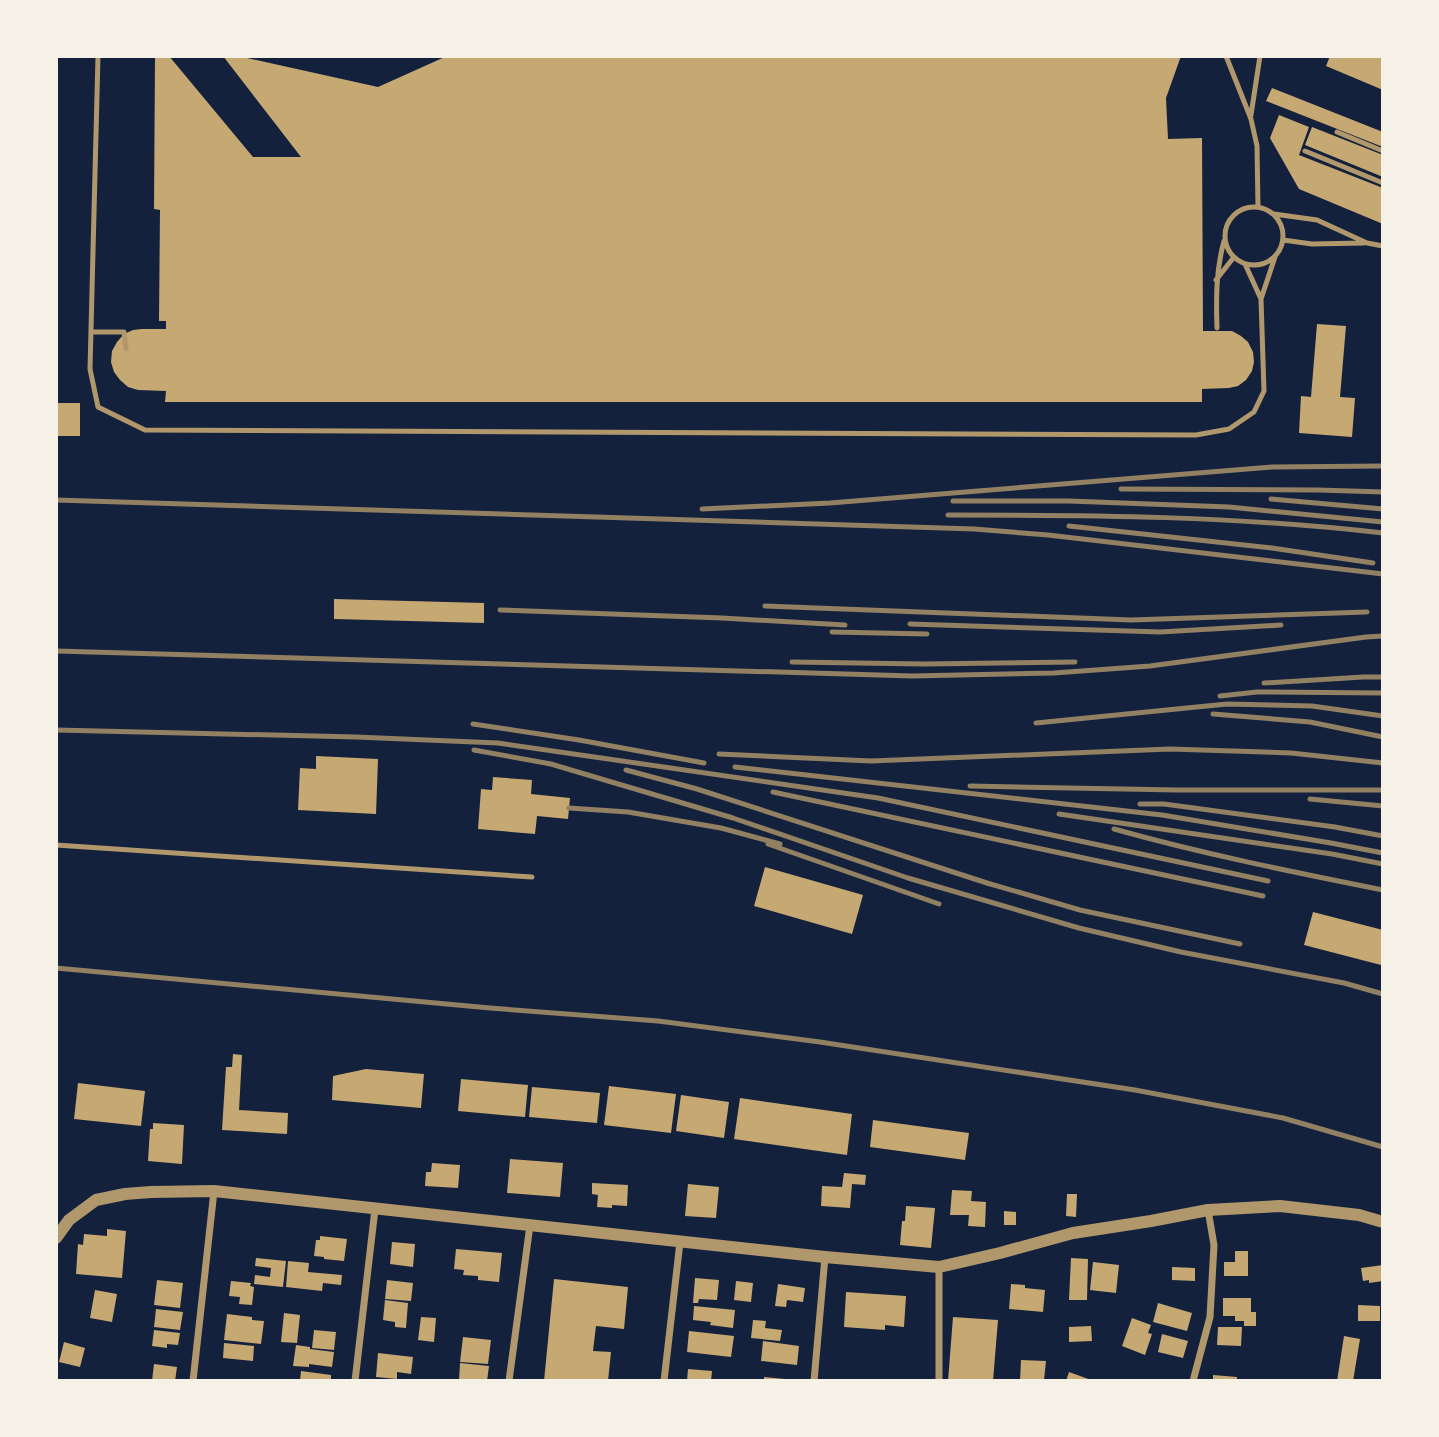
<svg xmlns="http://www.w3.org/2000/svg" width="1439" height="1437" font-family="'Nunito Sans',sans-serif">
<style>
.building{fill:#c6a872}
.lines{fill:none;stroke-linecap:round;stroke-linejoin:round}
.service{stroke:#b1986c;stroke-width:5}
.minor{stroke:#b1986c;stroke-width:7}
.tertiary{stroke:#b1986c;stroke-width:12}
.rail{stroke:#918062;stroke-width:5}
</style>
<rect width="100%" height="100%" fill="#14213d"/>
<path class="building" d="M155,56H169L253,157H301L223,56H238L378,87L447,56H1181L1166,98L1168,139L1202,138L1203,331H1232L1241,336L1248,342L1253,352L1254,362L1252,371L1246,380L1238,386L1229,388L1202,389V402H165L166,391L138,390L128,387L120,380L114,372L111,362L112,351L117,342L124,334L133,330L142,329H166V321H159L160,210L154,209Z
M1330,56H1383V90L1326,66Z
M1272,88L1383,132V147L1266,101Z
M1279,115L1309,127L1299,155L1383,188V224L1299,189L1270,138Z
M1312,127L1383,155V177L1305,145Z
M1317,324L1346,326L1340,397L1355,398L1352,437L1299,433L1301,396L1311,397Z
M56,403H80V436H56Z
M334,599L484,603V623L334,619Z
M316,756L378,759L376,814L298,810L300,768L316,769Z
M493,777L532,780L531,794L570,798L568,819L537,816L535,834L478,829L481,789L492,790Z
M765,867L863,895L852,934L754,906Z
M1313,912L1383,930V957L1381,965L1304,945Z
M233,1054L242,1055L239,1110L288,1113L287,1134L222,1130L226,1067H232Z
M366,1069L424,1074L421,1108L332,1100L333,1076Z
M461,1079L528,1085L525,1117L458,1111Z
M78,1083L145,1091L141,1126L74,1119Z
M609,1086L676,1094L671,1133L604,1125Z
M532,1087L600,1093L597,1123L529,1117Z
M681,1095L729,1102L724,1138L676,1131Z
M740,1098L852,1114L847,1155L734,1139Z
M873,1120L969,1133L965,1160L870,1147Z
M153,1123L184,1125L182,1164L148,1161L150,1129H153Z
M510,1159L563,1163L560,1197L507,1193Z
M432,1163L460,1165L458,1188L425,1186L426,1172H431Z
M844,1173L866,1175L865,1185L852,1184L850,1208L821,1206L822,1186L842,1187Z
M592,1183L628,1185L627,1206L612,1205V1208L597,1207L598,1195L592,1194Z
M688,1184L719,1187L716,1218L685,1216Z
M952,1190L972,1191L971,1201L986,1202L985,1227L968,1226L969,1215H950Z
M1067,1194H1077L1076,1217L1066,1216Z
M906,1206L935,1208L931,1248L900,1245L902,1221H905Z
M1004,1211L1016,1212V1225H1004Z
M107,1229L126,1231L122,1278L76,1274L78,1244L83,1245L84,1234L107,1236Z
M320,1236L347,1239L344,1261L324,1259V1257L314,1256L316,1240H320Z
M392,1242L415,1244L413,1267L390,1264Z
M456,1249L502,1253L499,1282L478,1280V1276L463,1275L464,1270L454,1269Z
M1235,1251H1248V1276H1224V1262H1235Z
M256,1258L286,1261L283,1287L254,1284L255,1275L270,1277L271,1268L255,1266Z
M1071,1258L1088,1259L1087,1300H1069Z
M288,1261L309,1263L308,1272L342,1275L341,1285L323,1283L322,1291L286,1287Z
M1093,1262L1119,1265L1116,1293L1090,1290Z
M1383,1265V1281L1369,1283V1280L1363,1281L1361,1268Z
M1172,1267L1195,1268V1281L1172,1280Z
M695,1278L719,1280L717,1300L699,1299L698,1303H693Z
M554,1279L628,1287L624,1329L596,1326L593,1351L611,1352L608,1381H544Z
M157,1280L183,1283L180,1308L154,1305Z
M387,1280L413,1283L411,1301L385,1299Z
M231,1281L251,1283L250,1286L254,1287L252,1305L239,1304L240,1297L229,1296Z
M736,1281L753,1283L751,1302L734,1300Z
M778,1284L805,1288L803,1302L787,1300L786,1307L775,1306Z
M1011,1284L1025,1285V1288L1045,1290L1043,1312L1009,1309Z
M95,1290L117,1294L112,1322L90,1318Z
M846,1292L906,1296L904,1327L885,1325V1330L844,1327Z
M1223,1298H1251V1312H1256V1326H1244V1321H1235V1316H1223Z
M385,1300L408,1303L406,1328L395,1327V1322L383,1320Z
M1158,1303L1192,1313L1187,1331L1153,1322Z
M1358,1305L1380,1306V1321H1358Z
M694,1306L735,1310L733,1328L710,1325L711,1322L693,1320Z
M156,1309L183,1312L180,1330L154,1327Z
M284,1313L300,1315L297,1343L281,1342Z
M227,1314L252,1317V1320L264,1321L261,1344L224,1340Z
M421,1317L436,1318L434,1342L418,1340Z
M953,1317L998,1320L993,1381H948Z
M1132,1318L1151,1325L1148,1333L1152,1334L1145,1355L1122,1346Z
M753,1320L766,1321L765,1328L782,1330L780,1341L751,1338Z
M1091,1326L1092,1341L1069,1342V1327Z
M1218,1327H1242L1241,1346L1217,1345Z
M154,1330L180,1333L178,1345L167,1344V1348L152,1346Z
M314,1330L336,1332L334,1350L312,1348Z
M689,1331L734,1336L731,1357L687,1352Z
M1162,1334L1188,1341L1183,1358L1158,1352Z
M1344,1336L1360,1339L1353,1381H1337Z
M463,1337L491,1340L488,1364L460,1362Z
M763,1341L799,1346L797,1365L761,1361Z
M64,1342L85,1348L80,1367L59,1362Z
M224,1343L254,1346L253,1361L223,1358Z
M296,1345L310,1347V1349L334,1352L332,1367L309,1364V1367L293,1366Z
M378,1353L413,1357L411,1374L397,1372V1379L376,1377Z
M1021,1360L1046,1361L1044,1380L1020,1381Z
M460,1363L489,1366L487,1381H459Z
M154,1364L177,1367L175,1381H152Z
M688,1369L712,1371L711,1381H687Z
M301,1371L331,1375V1381H300Z
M1069,1372L1094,1381H1066Z
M1213,1375L1237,1377V1381H1213Z
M764,1377L785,1379V1381H764Z"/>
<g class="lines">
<path class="service" d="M98,56L90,369L98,407L145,430L1196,435L1229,429L1254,412L1264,391L1261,299L1275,257
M1226,56L1251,119L1257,146L1258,207
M1251,115L1260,56
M1337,132L1383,151
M1305,151L1383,183
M1225 236a29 29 0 1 1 58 0a29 29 0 1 1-58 0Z
M1274,214L1317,220L1367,243L1383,246
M1283,240L1312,244L1364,243
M1245,264L1261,299
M1216,280L1234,257
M1217,328C1216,298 1216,270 1224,241
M91,332H124L126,349
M56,845L532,877"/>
<path class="minor" d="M193,1381L214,1191
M355,1381L375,1209
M509,1381L530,1225
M664,1381L680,1242
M814,1381L825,1257
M939,1381V1267
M1193,1381L1210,1317L1214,1245L1208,1210"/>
<path class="tertiary" d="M56,1238L69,1220L96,1200L125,1194L151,1192L214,1191L825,1257L939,1267L1000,1253L1073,1233L1151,1221L1208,1210L1280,1206L1359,1215L1383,1222"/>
<path class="rail" d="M1121,489L1318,490L1383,492
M1271,499L1383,509
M56,500L974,529L1048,535L1383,574
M953,501H1069L1229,507L1383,522
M702,509L830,503L1272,467L1383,466
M948,515C1093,515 1238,516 1383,533
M1069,526L1272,548L1373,563
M765,606L1131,620L1367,612
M500,610L722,618L845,625
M910,624L1160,632L1281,625
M832,632L927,634
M56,651L912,676L1054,673L1150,666L1366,637L1383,636
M792,662L924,664L1075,662
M1264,683L1363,677H1383
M1220,696L1257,692L1383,693
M1213,714L1310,722L1383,737
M1036,723L1227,704L1312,706L1383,716
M473,724L579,740L704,763
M56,730L356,737L498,743L878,798L1268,881
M474,750L551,764L733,818L908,878L1079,928L1181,952L1344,983L1383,994
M719,754L871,761L1170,749L1291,753L1383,763
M735,767L1162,815L1331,843L1383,853
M626,770L697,789L987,883L1080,910L1240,944
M970,786L1177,790H1383
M773,792L1263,896
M1310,799L1383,806
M1140,804H1164L1335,827L1383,836
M569,808L628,812L721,828L780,844
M1059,814L1332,854L1383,864
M1114,829C1203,854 1293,872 1383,890
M768,844L939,904
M56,968L490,1008L658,1021L820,1042L1135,1090L1283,1118L1383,1147"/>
</g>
<rect width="1439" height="1437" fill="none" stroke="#f6f1e7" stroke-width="116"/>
</svg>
